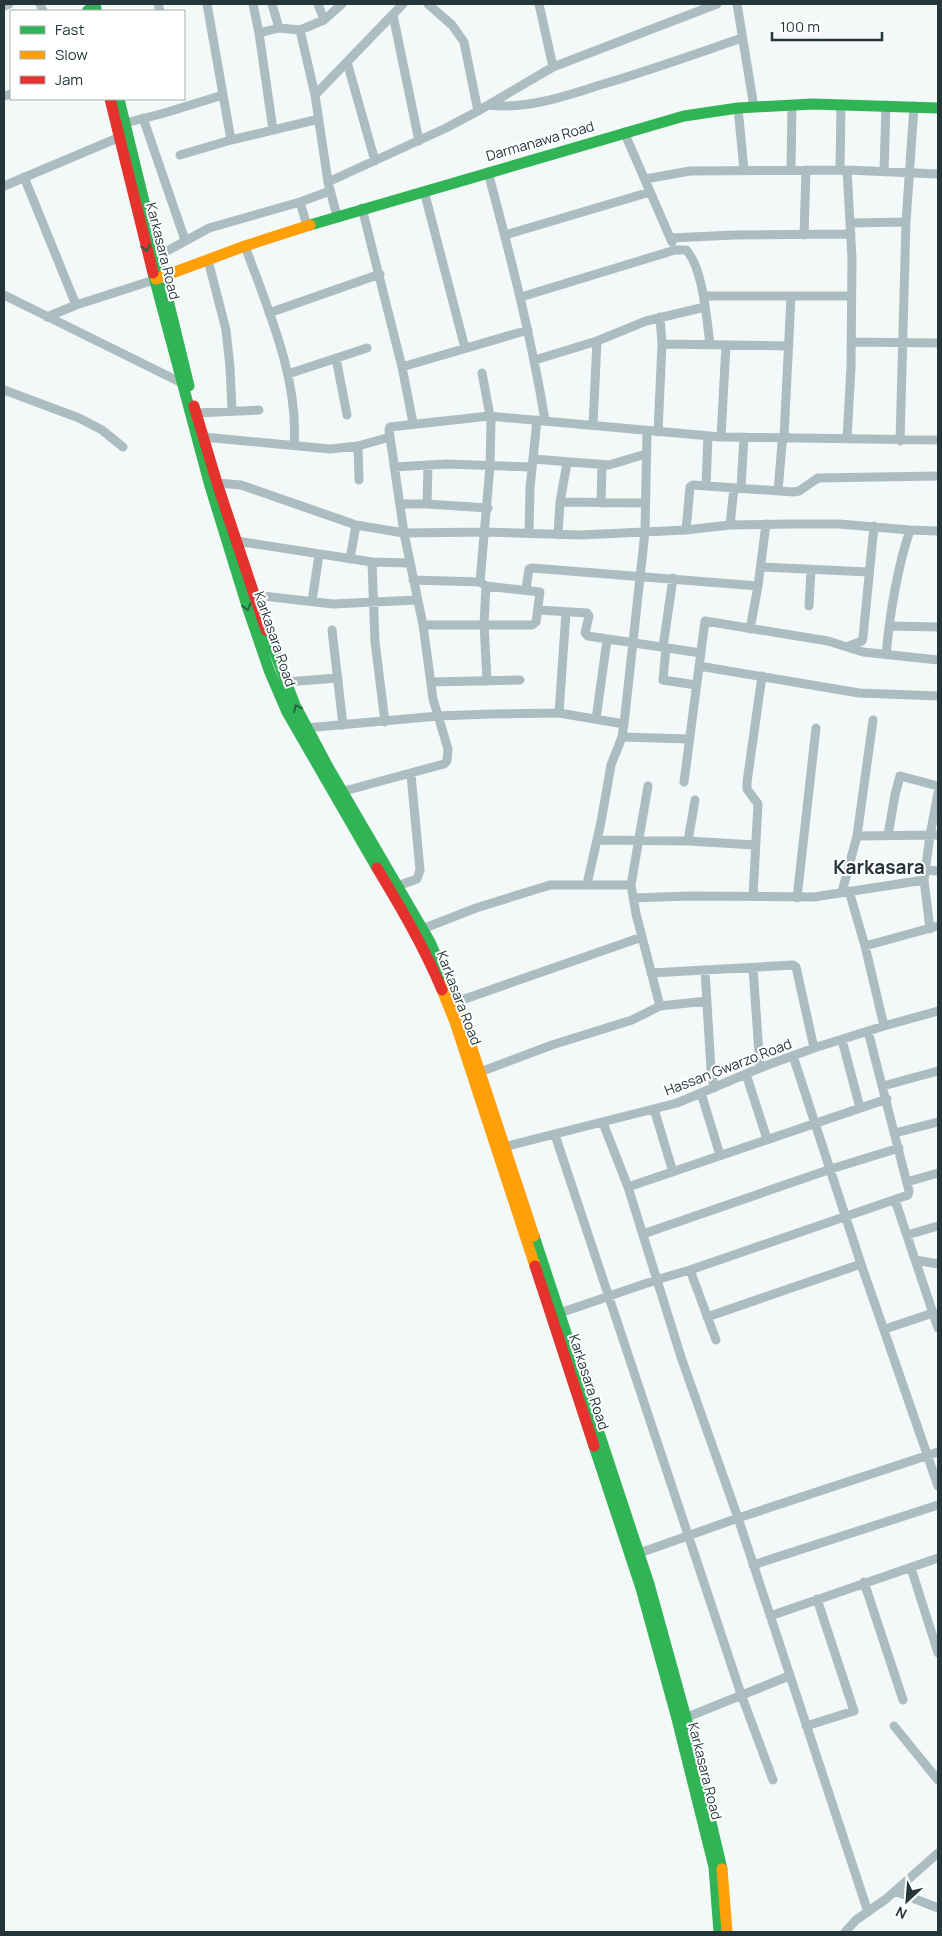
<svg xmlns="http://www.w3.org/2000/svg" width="942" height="1936" font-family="Manrope,sans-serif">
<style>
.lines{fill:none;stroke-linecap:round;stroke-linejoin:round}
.street{stroke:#acbdc1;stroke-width:9}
.fast{stroke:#30b455;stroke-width:11}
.slow{stroke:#ff9f0a;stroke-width:11}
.jam{stroke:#e5322d;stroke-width:11}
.oneway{stroke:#286243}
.labels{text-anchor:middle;stroke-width:4;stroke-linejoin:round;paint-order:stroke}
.street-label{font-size:14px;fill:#24363a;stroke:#fff}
.district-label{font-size:19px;font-weight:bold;fill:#24363a;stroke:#fff}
</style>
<rect width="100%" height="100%" fill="#f3f8f8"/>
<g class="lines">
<path class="street" d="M40,4L43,11
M158,4L160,11
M207,4L231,140
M253,4L259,33L273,130
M272,4L279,28
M318,4L324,20
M428,4L452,25L464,42L478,111
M539,4L553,67
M737,4L754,107
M4,6L9,4
M393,15L419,141
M300,30L315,95L328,182L337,216
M259,33L279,28L300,30L324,20L342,4
M347,62L375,161
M315,95L403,4
M4,96L11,94
M488,105C524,110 567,96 600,85C648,71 695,54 742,38
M738,108L744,170
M143,118L185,240
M125,123L161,114L223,95
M624,132L672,242
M180,155L231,140L319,119
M791,170L792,105
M840,170L841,104
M488,172C510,255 531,335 545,420
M884,172L886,105
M24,177L76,305
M645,179L690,171L847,170L938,174
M328,182L446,128L478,111L553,67L717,4
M4,186L120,137
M424,191L465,348
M300,202L307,226
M362,208L402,367L413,423
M850,223L906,222
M505,235L650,192
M804,235L806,170
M670,238L735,235L851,234
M245,246C267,307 299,378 294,445
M158,256L209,228L300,202L330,191
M208,260L226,330L230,367L232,410
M4,295L180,382
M704,296H851
M521,297L675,250H686C703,267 707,321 710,345
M269,313L380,274
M47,317L76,305L154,280
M851,342L938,343
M662,344L789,346
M336,358L347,415
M535,360L597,341L646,321L705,307
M402,367L528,330
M288,374L367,348
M4,390L79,418L102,430L123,447
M196,413L259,410
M593,425L597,341
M658,432L662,344L660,317
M204,437L330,449L358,446L390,437
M721,437L726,345
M847,439L851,367L852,258L847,170
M900,441L906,222L914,106
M358,446L359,480
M533,459L609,465L646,454
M394,467L447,464L532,467
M217,483L241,485L356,525L404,533L486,532L581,535L686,530L730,525L789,524H839L910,530L938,531
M706,486L708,436
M741,488L744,437
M778,491L782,444L784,437L791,296
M560,502L645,503
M601,503L602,465
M400,504H427L488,508
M427,504L428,465
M730,525L734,488
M686,530L690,487L693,485L794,492L799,491L818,478L938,476
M529,534L530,488L537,420
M558,535L560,502L567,463
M236,541L372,562L410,563
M350,559L356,525
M372,562L375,642L385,722
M761,567L869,572
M413,580L480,582L486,586L540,592L536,622L532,625H423
M480,582L490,466L491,421L482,373
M486,586L484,624L487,681
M526,589L529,569L532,568L758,586
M254,595L333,604L417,600
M312,601L319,555
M809,606L811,570
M538,610L587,613L589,616L585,633L588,636L701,653
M889,626L938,627
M750,629L758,586L766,524
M332,630L343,725
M849,646L862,641L863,637L874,526
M663,647L673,578
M666,648L663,680L696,685
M886,655C890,612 896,572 910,530
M699,666L859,693L938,696
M285,682L338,678
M431,682L520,680
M559,713L566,612
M596,719L607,640
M306,728L438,716L491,714L559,713L624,724
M622,737L689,739
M684,782L705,621L828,641L863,652L938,660
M648,786L631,885L636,914L660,1006
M337,793L444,764L447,761L448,749L433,699L423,625L404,533L389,430L390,427L489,416L721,437L938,440
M888,835L895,795L900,776L938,786
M857,836L938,835
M597,840L688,841L755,845
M688,841L695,800
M925,870L938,871
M587,884L601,822L611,765L622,737L624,724L645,532L647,431
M397,886L417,879L420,870L411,775
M849,891L865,946L884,1026
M842,892L857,836L873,720
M753,896L758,804L747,789V782L762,676
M633,898L688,896L814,897L924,880
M797,898L816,728
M930,929L924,880L930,835L938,793
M417,931L476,908L550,885H631
M865,946L938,926
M753,968L760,1068
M705,970L711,1070L714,1088
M651,973L793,965L796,967L814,1048
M456,1002L642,937
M842,1040L860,1108
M793,1056L861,1264L938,1486
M480,1072L552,1045L632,1020L660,1006L707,1001
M746,1074L767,1139
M883,1086L938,1071
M701,1093L720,1155
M654,1109L673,1172
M603,1123L628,1187L681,1357L738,1518L868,1912
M895,1133L938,1122
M555,1135L741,1694L773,1780
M500,1148L677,1103L765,1066L814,1048L884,1026L938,1011
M907,1182L938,1173
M628,1187L887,1099
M895,1200L938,1328
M643,1234L831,1169L899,1148
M907,1235L938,1226
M916,1260L938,1264
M690,1270L716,1340
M559,1313C603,1299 646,1282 690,1270L908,1195L909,1191L868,1031
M707,1317L861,1264
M885,1329L933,1313L938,1314
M634,1555L738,1518L938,1452
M753,1565L938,1505
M911,1568L938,1653
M864,1582L903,1700
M770,1616L938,1558
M680,1720L789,1676
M806,1726L854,1711L817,1599
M894,1726L938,1780
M895,1891L938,1908
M845,1932L856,1920L886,1899L938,1853"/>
<path class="fast" d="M88,10L96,8
M119,99L189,386
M310,225L684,116L738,108L812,104L938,108
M153,273L210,486L247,606L269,670L287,712L377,868
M266,630L295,705L328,767L430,942L448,984
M534,1236L649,1584L689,1729L722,1869
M594,1446L641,1588L676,1715L714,1867L719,1932"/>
<path class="slow" d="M156,279L245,246L310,225
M448,984L461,1015L534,1236
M442,990L455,1022L535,1266
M722,1869L727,1932"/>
<path class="jam" d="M110,99L153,273
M194,406L217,483L266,630
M377,868C401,908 424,947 442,990
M535,1266L594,1446"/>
</g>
<defs><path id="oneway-chevron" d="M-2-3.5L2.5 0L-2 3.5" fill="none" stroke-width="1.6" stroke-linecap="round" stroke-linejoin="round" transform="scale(1.25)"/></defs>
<g class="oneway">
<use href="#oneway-chevron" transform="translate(146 248) rotate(77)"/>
<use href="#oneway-chevron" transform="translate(247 607) rotate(73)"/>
<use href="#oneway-chevron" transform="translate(297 708) rotate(-115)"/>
</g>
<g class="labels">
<g class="street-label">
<text transform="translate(540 141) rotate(-16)" y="5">Darmanawa Road</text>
<text transform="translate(163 251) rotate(76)" y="5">Karkasara Road</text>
<text transform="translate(275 639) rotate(71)" y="5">Karkasara Road</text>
<text transform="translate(459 998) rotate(69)" y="5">Karkasara Road</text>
<text transform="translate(728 1067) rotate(-21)" y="5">Hassan Gwarzo Road</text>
<text transform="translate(589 1382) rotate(72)" y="5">Karkasara Road</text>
<text transform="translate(705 1771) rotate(76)" y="5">Karkasara Road</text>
</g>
<g class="district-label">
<text x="879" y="874">Karkasara</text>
</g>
</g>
<rect width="942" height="1936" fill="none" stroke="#24363a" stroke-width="10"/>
<rect x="10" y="10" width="175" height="90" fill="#ffffff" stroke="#a7afb0"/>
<rect x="20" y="26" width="25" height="8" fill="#30b455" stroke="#a7afb0"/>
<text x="55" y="35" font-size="15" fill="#24363a">Fast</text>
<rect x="20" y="51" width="25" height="8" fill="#ff9f0a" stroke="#a7afb0"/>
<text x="55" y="60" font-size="15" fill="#24363a">Slow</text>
<rect x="20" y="76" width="25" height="8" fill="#e5322d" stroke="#a7afb0"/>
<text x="55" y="85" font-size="15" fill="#24363a">Jam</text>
<g transform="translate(907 1901) rotate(206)" stroke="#ffffff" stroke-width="4" paint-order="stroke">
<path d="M0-4L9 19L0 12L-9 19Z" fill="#24363a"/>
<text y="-8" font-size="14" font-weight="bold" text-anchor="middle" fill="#24363a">N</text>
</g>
<path d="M772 32v8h110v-8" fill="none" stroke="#24363a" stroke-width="2.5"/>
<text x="780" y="32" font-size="15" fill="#24363a" stroke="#ffffff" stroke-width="4" paint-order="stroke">100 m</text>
</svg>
